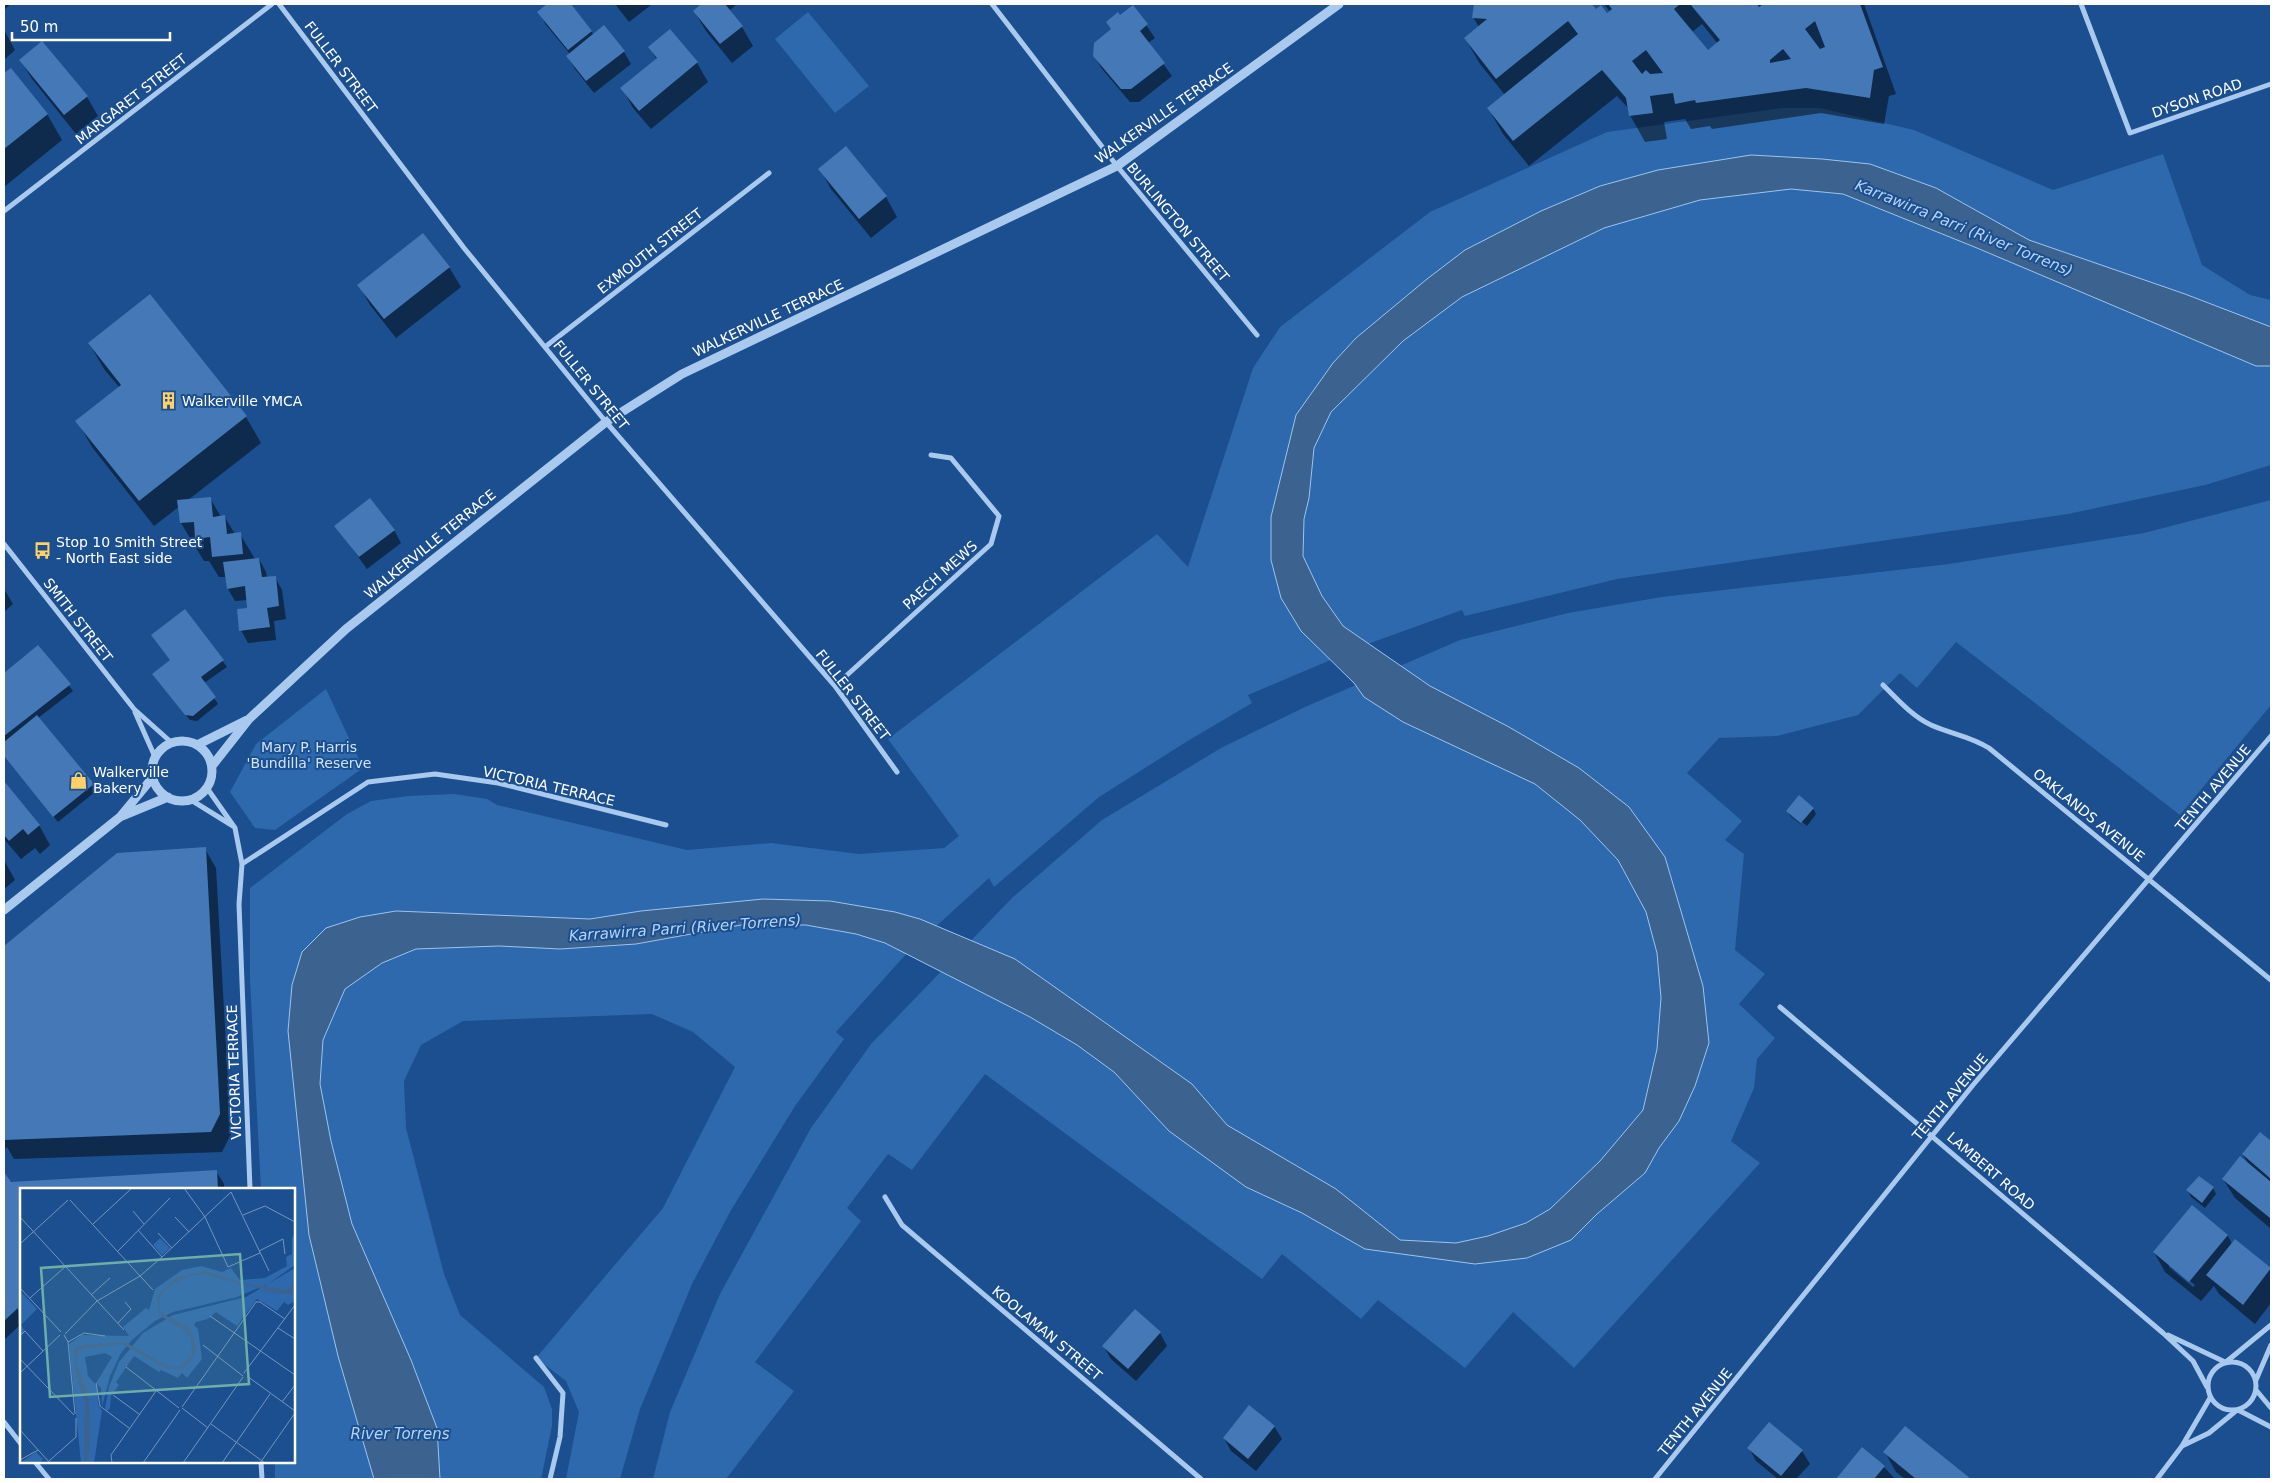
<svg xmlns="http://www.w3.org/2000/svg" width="2275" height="1483" font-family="'DejaVu Sans',sans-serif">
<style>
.green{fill:#2e69ad}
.water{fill:#3c6290;stroke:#9cc4f0}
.shadow{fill:#0007;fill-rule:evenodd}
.building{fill:#4478b7;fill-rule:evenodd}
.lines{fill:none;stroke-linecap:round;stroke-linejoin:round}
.minor{stroke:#a9c9ee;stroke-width:5}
.tertiary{stroke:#a9c9ee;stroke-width:9}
.labels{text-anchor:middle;stroke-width:4;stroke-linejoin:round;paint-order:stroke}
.street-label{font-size:14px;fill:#fff;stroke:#1b4f8f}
.poi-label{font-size:14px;fill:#fff;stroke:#1b4f8f;text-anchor:start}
.park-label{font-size:14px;fill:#cfe3fa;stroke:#1b4f8f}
.water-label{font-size:15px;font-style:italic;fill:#b5d3f5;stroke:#1b4f8f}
.inset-road{fill:none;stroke:#7695bc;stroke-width:1}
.view{fill:#6fada8;fill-opacity:0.15;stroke:#6fada8;stroke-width:2.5}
.inset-edge{fill:none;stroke:#fff;stroke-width:2.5}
</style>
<rect width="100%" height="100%" fill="#1b4f8f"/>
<path class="green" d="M808,12L869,86L835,113L775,39Z
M1781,108H1820L1914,130L2053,190L2163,154L2202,265L2250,295L2271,300V465L2205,485L2068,514L1617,579L1465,616L1462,610L1373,642L1248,695L1252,703L1186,742L1099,797L994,887L989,878L908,952L836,1032L844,1039L795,1106L730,1212L692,1284L640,1409L620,1479H566L579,1412L566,1381L536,1358L663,1208L735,1067L693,1032L652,1014L463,1021L421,1045L404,1081L406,1128L444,1274L460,1315L544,1387L552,1409V1426L541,1479H275V1462H294V1189H261L250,980V888L347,814L371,801L408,796L454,794L487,799L497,805L687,850L771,843L859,854L944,848L959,836L888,739L1157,534L1188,567L1253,368L1280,327L1430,212L1607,132Z
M2271,500V705L2180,815L1956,642L1917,688L1900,673L1858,715L1777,736L1719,738L1687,773L1742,821L1725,840L1744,854L1735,950L1765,974L1739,1004L1775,1038L1757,1059L1754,1088L1731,1141L1760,1163L1574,1368L1513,1312L1465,1368L1378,1300L1361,1319L1282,1254L1262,1279L985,1074L912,1170L888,1154L847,1208L861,1221L755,1362L794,1391L726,1479H653L670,1412L720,1294L811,1128L871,1044L1013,897L1102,820L1221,748L1305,707L1460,640L1568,613L1662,597L1949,564L2144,533Z
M326,689L363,768L275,830L255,828L230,792L256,744Z"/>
<path class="water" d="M1751,155L1822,159L1870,164L1936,188L2029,240L2185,294L2271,327V366H2256L1977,248L1843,194L1791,189L1700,200L1604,228L1462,297L1403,341L1331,412L1314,448L1309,498L1304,519L1303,556L1322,596L1343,626L1430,686L1509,727L1579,768L1629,807L1665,857L1703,986L1709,1043L1695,1086L1679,1121L1659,1148L1645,1173L1597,1214L1571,1240L1527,1258L1475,1264L1365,1249L1302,1213L1246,1187L1169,1131L1114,1072L1077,1045L1030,1017L885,943L856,934L806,925H741L636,944L560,949L499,946L416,949L382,963L345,989L323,1040L320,1084L331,1141L352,1224L411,1360L437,1428L440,1479H374L338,1356L309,1235L288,1031L292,985L302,952L326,928L360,917L396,911L590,919L641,911L763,899L830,901L895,912L920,919L1015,959L1192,1084L1227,1125L1336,1189L1400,1240L1456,1243L1488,1236L1526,1223L1550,1209L1600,1161L1643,1110L1657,1049L1661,998L1657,953L1646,912L1618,860L1580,820L1535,784L1403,722L1364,697L1354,683L1301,631L1281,598L1271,560V517L1296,415L1333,363L1356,338L1427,279L1465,250L1541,211L1600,186L1658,170Z"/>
<path class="shadow" d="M4,4H11L4,10Z
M549,4H569L594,35L624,52L631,64L594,93L575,69L567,56L570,54L546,25L539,12Z
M615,4H650L651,5L629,22Z
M698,4H734L735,6L729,11L742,27L753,46L732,63L706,31L694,11L700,6Z
M1475,4H1593L1591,5L1596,11L1606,15L1610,12L1604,4H1864L1896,94L1889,96L1884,124L1821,113L1712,129L1710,126L1691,129L1685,119L1664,122L1667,139L1645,142L1630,115L1629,109L1617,96L1529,166L1503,134L1488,108L1505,95L1480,64L1465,38L1479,27L1473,17ZM1702,24L1718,44L1708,52L1692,32Z
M1133,6L1155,38L1148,43L1172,76L1139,102H1130L1102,69L1094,56L1120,17Z
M4,30L15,50L4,60Z
M650,48L697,63L708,82L651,129L633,108L622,88L657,60Z
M20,60L87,97L98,116L76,134L32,79Z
M11,70L47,114L62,140L4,187V75Z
M846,148L886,197L897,217L871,238L831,189L820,169Z
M449,267L461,287L396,338L370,305L359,285Z
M89,343L246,417L261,443L188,500L210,498L221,517L224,516L235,534H240L255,559H259L266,572L267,578L275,577L282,590L286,619L274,621L276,640L248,643L241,630L249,609L248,600L235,601L228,589L225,577H219L209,561H204L181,523L180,506L154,526L92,447L77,421L120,388L104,369Z
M336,526L394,530L401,543L367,569Z
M4,589L13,604L4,612Z
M185,611L227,667L204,683L218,704L197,721L190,720L157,680L171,661Z
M38,646L73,691L38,718L96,791L58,822L4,756V674Z
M4,783L39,825L50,845L40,854L35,848L21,859L4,839Z
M1813,808L1816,814L1807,826L1791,813V816L1805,828L1791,817L1788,811Z
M205,849L216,868L231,1134L222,1152L14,1159L7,1147L4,1150V948L118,854Z
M4,860L15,880L4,889Z
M2260,1134L2271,1143V1229L2235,1198L2223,1179L2249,1165L2243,1155Z
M216,1171L224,1184V1189H21V1353L20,1325L4,1340V1174L11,1183Z
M2213,1188L2216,1194L2205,1208L2191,1197L2188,1191Z
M2192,1207L2228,1236L2232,1244L2236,1241L2271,1269V1303L2255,1324L2219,1294L2214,1286L2201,1301L2165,1272L2154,1252ZM2169,1264L2195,1285L2193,1287L2169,1267Z
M1160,1333L1167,1346L1136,1381L1111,1359L1104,1347Z
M1274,1426L1282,1439L1256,1471L1231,1451L1224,1438Z
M1905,1427L1969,1479H1905L1896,1472L1885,1452Z
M1749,1448L1802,1451L1810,1464L1796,1479H1778L1756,1461Z
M1862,1449L1884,1467L1895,1479H1838Z"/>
<path class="building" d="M547,4H571L592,31L568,50L537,12Z
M701,4H725L743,26L720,44L693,11Z
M1474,4H1592L1596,9L1601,5L1607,13L1612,9L1608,4H1680L1674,9L1708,50L1720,40L1690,4H1757L1759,7L1763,4H1860L1883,67L1874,70L1870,98L1806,88L1696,103L1695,100L1675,104L1673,93L1650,96L1653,113L1629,116L1626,98L1602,70L1513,141L1487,108L1578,34L1568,21L1496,79L1464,38L1487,19L1472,18ZM1815,21L1825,47L1820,49L1805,29ZM1783,49L1791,59L1770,63V60ZM1646,50L1663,73L1650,74L1646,70L1642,74L1632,61Z
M1133,5L1148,24L1140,31L1165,63L1131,89H1121L1093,56L1094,43L1111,29L1106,22L1118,12L1120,15Z
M604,25L625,51L586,81L566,56Z
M670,29L698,62L639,111L620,88L657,58L648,47Z
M42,41L88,96L64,115L19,60Z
M11,68L48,114L4,149V73Z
M846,146L887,196L859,219L818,169Z
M423,233L450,267L384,319L357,285Z
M150,294L247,416L139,501L75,421L121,385L88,343Z
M211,497L213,517L225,515L227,534L241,532L243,554L212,557L210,537L195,539L194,522L180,523L177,500Z
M370,498L395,530L359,557L334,526Z
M259,558L262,577L276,576L279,606L267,608L270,627L239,631L237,609L247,608L245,586L227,589L223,562Z
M185,609L224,660L201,677L216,697L193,716L185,715L152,674L170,660L151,635Z
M38,645L71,684L4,736V673Z
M37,715L94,784L53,817L4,756V742Z
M4,781L40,825L28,835L23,829L9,841L4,835Z
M1799,795L1814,808L1801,823L1786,811Z
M206,847L220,1114L211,1132L4,1140V946L117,853Z
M2260,1132L2271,1141V1179L2242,1154Z
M2240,1156L2271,1182L2270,1218L2222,1179Z
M217,1170L218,1189H21L20,1348L18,1308L4,1321V1172L11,1182Z
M2199,1176L2214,1187L2202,1203L2186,1190Z
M2192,1205L2228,1235L2189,1282L2153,1252Z
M2235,1239L2271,1268L2243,1305L2206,1275Z
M1135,1309L1161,1332L1128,1369L1102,1346Z
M1249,1405L1275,1426L1248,1459L1223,1438Z
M1769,1422L1803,1450L1781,1476L1747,1448Z
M1905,1426L1971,1479H1916L1883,1452Z
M1862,1447L1885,1466L1874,1479H1836Z"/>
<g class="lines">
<path class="minor" d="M279,4L464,248L606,422L835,686L897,772
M992,4L1117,166L1257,335
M2081,4L2130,133L2271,84
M4,211L272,4
M545,347L769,173
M4,544L134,709L172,743
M1883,685C1897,699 1912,716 1931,725C1951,734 1970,736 1989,748L2271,980
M835,686L991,544L999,516L951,458L931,455
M135,712L155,757
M207,788L235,828L242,864L239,904L250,1189
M191,800L233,826
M242,864L368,782L435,774L498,783L666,825
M1780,1007L2163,1333L2193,1361L2207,1387
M885,1197L902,1225L1201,1479
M2168,1335L2225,1362
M536,1358L563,1393L560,1437L550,1479
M2208 1386a24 24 0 1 1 48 0a24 24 0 1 1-48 0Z
M2226,1362L2271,1325
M2256,1380L2271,1345
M2256,1390L2271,1408
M2238,1410L2271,1427
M4,1422L21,1444
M2182,1446L2209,1433L2237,1410
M35,1462L49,1479
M261,1462L262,1479
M1655,1479L1973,1085L2271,736
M2157,1479L2182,1446L2210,1398"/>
<path class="tertiary" d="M152 771a30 30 0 1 1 60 0a30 30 0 1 1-60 0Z
M197,745L247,720
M212,766L249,719L346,629L606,422L682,374L1117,166L1339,4
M122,816L168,797
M4,910L120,817L153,777"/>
</g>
<defs>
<symbol id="building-bare" viewBox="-9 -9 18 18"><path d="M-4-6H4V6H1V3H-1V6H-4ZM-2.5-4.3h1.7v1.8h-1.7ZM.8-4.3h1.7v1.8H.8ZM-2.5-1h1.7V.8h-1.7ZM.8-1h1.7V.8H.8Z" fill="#ffd166" stroke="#1b4f8f" stroke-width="2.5" paint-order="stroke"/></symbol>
<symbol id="bus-bare" viewBox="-9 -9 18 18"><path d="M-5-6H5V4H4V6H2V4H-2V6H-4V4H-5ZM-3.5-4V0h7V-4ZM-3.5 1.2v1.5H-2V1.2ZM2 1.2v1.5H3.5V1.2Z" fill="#ffd166" stroke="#1b4f8f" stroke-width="2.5" paint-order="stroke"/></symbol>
<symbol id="shop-bare" viewBox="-9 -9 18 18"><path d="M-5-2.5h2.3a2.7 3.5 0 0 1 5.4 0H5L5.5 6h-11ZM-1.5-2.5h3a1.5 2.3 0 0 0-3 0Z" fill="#ffd166" stroke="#1b4f8f" stroke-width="2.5" paint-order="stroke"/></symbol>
</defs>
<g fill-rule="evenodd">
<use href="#building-bare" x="156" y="388" width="25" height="25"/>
<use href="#bus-bare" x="30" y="538" width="25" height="25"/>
<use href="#shop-bare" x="66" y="768" width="25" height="25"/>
</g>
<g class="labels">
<g class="street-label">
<text transform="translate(341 67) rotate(53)" y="5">FULLER STREET</text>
<text transform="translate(2197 98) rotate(-19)" y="5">DYSON ROAD</text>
<text transform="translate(131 99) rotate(-38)" y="5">MARGARET STREET</text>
<text transform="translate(1164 113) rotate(-35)" y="5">WALKERVILLE TERRACE</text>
<text transform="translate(1178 222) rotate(50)" y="5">BURLINGTON STREET</text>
<text transform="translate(650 251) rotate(-38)" y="5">EXMOUTH STREET</text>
<text transform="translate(768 318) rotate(-25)" y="5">WALKERVILLE TERRACE</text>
<text transform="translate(591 385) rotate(51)" y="5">FULLER STREET</text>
<text transform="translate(430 544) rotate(-39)" y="5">WALKERVILLE TERRACE</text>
<text transform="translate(940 575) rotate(-42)" y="5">PAECH MEWS</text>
<text transform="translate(78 620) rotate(52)" y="5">SMITH STREET</text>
<text transform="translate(853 695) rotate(52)" y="5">FULLER STREET</text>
<text transform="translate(549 786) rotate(13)" y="5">VICTORIA TERRACE</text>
<text transform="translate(2213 788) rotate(-50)" y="5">TENTH AVENUE</text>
<text transform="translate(2089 815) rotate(39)" y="5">OAKLANDS AVENUE</text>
<text transform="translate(234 1072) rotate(-92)" y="5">VICTORIA TERRACE</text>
<text transform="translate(1950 1097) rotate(-50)" y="5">TENTH AVENUE</text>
<text transform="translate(1991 1171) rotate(41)" y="5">LAMBERT ROAD</text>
<text transform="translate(1047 1333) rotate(40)" y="5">KOOLAMAN STREET</text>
<text transform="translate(1695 1412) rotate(-51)" y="5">TENTH AVENUE</text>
</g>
<g class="poi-label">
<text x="182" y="406">Walkerville YMCA</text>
<text x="56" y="547">Stop 10 Smith Street<tspan x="56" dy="16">- North East side</tspan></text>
<text x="93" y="777">Walkerville<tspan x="93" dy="16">Bakery</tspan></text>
</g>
<g class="park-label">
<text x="309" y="752">Mary P. Harris<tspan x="309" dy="16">'Bundilla' Reserve</tspan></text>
</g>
<g class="water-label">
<text transform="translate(1964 228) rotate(22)" y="5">Karrawirra Parri (River Torrens)</text>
<text transform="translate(685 928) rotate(-4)" y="5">Karrawirra Parri (River Torrens)</text>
<text x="400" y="1439">River Torrens</text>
</g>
</g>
<g transform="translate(20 1188)">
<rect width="275" height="275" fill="#1b4f8f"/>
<path d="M275,45V77L248,96L217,109L153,124L135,133L113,151L101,165L90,188L82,219L81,200L76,195L92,169L85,165L65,169L68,188L77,198L78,216L82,223L74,275H61L49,156L62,147L109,148L103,139L126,120L129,122L135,101L162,82L181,78L202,84L211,80L220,92L245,90L267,78L266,69L272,66V50ZM140,50L150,60L142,67L133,57ZM275,80V113L268,117L264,114L257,123L237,111L217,138L196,124L188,131L176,134L174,137L178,141L182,171L167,190L162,185L158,190L141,182L139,184L114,168L96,194L99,197L91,208L90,220L87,223L85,220L89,199L99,174L123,145L153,127L226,109ZM0,103L17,121L1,137L5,143L0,147ZM16,264L23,271L20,275H0Z" fill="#2e69ad"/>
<path d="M186,83L222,95L267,102L272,98L275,86V102L270,106L256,105L183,86L171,87L151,97L140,108L139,121L143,126L169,140L177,161L172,172L162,180L148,181L102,156L64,160L58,164L56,173L69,211L70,252L67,275H64L65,215L56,186L54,161L62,157L105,154L151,180L162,177L172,167L171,150L164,142L139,127L137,108L157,89Z" fill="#3c6290"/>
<path class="inset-road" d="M164,0L185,29L208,79L240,65M211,4L249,83M50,12L133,102M113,23L124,36M223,27L245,18L275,34M0,29L104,142M155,29L169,44M73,36L112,0M118,42L142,69M138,45L152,60M0,56L48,12M98,63L150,10M239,63L263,51L265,66M0,100L41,144M71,107L90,90M10,110L46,78M190,128L275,187M98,135L111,121L105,114M258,140L275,151M45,146L77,113L120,88L142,69L211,4M44,147L48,154L55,226M0,148L5,143L23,163M48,154L64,145L85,148M183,157L223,188M0,171L54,227M106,179L159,220M0,185L40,147M224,185L275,117M227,188L275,223M76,195L80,218L109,240M93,207L119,226M262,214L275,197M162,219L236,114H240L265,131M162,220L188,240M191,236L245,275M0,242L30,275M0,272L18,262M29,273L56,249V230M92,275L91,267L136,203M123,275L160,222M163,275L223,189M202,275L250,206M240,275L275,225"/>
<path class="view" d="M220,66L229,196L30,209L21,80Z"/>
<rect width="275" height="275" class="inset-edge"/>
</g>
<rect width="2275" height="1483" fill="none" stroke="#ffffff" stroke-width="10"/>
<path d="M12 32v8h158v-8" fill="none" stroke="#ffffff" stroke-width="2.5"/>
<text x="20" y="32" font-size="15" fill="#ffffff" stroke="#1b4f8f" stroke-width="4" paint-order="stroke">50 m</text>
</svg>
